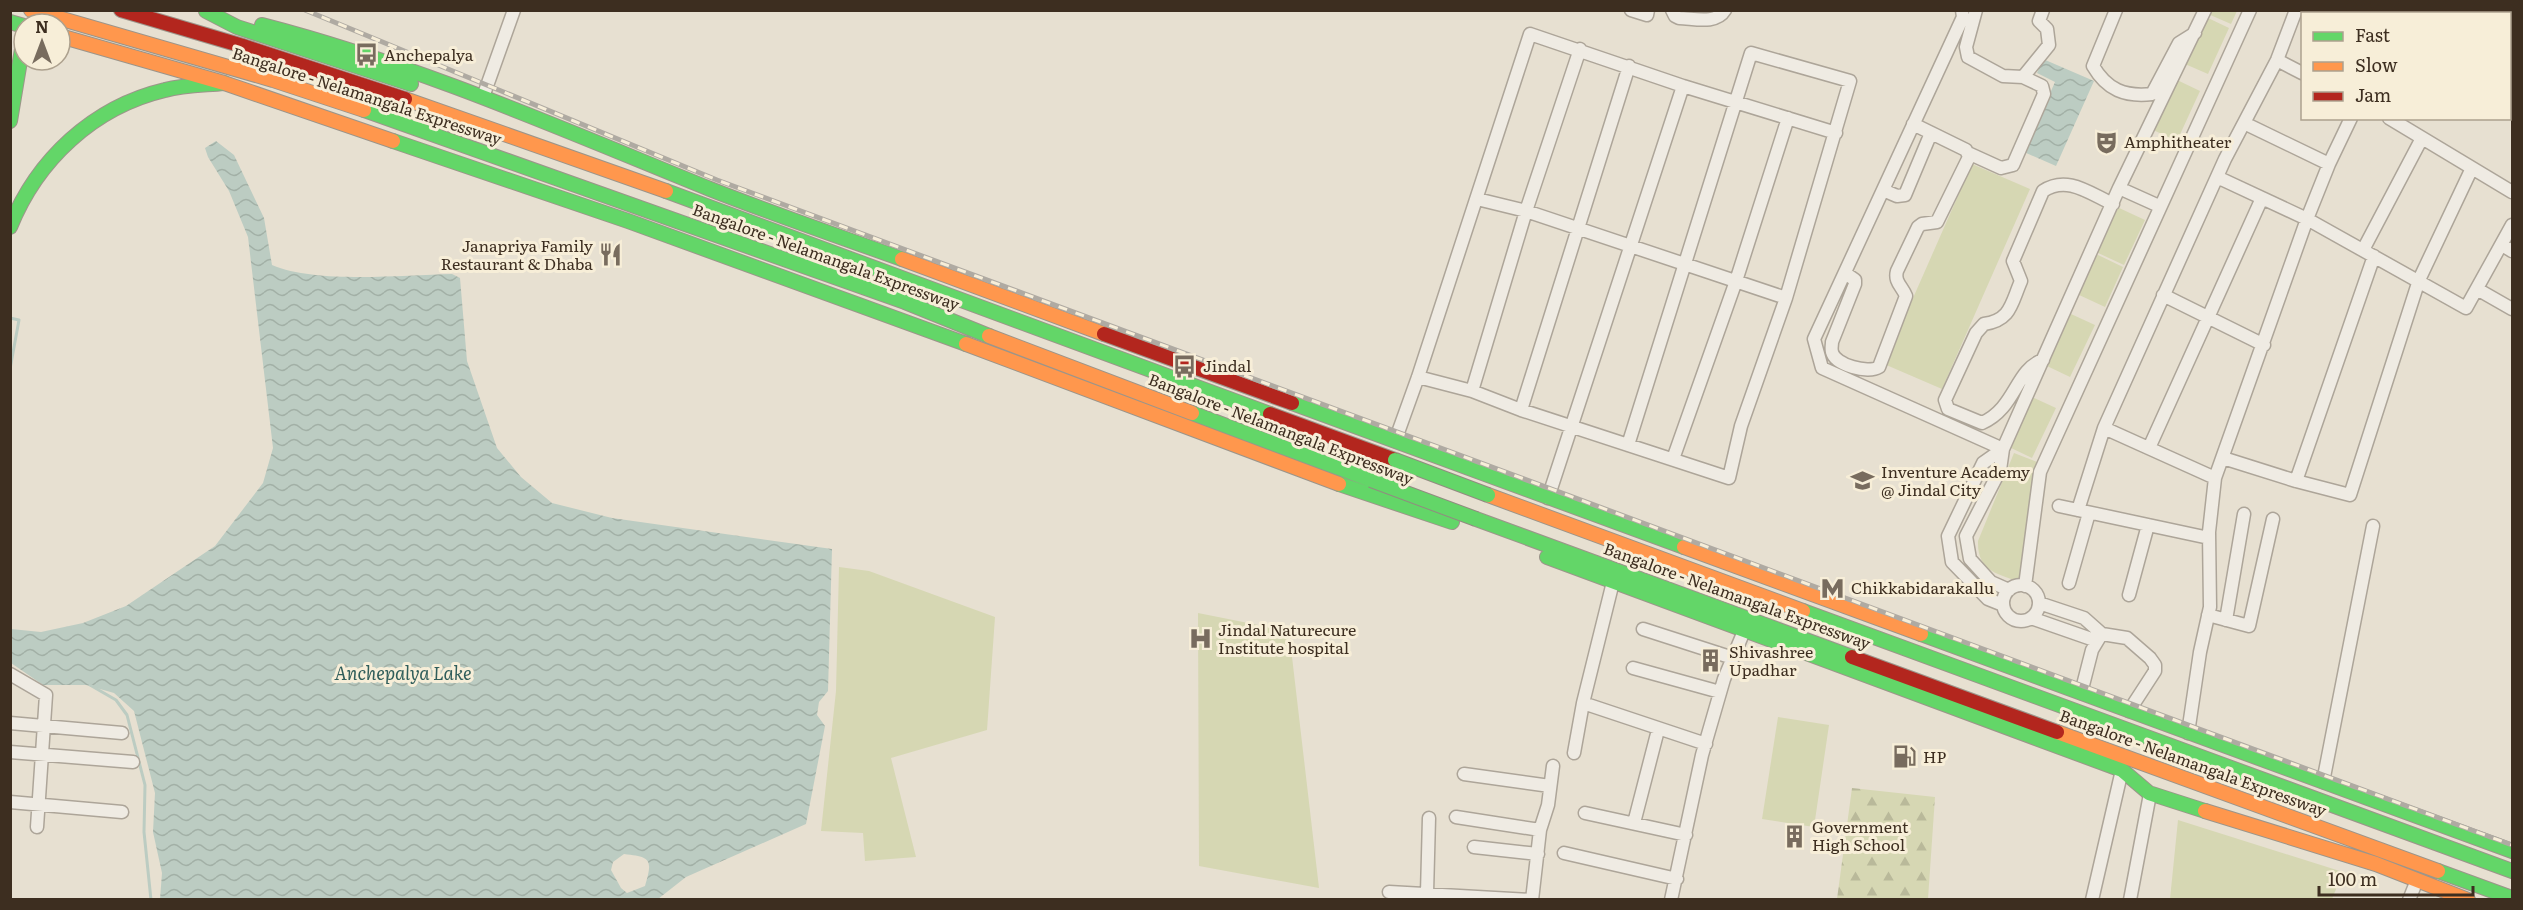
<svg xmlns="http://www.w3.org/2000/svg" width="2523" height="910" font-family="Literata,serif">
<style>
.green{fill:#d6d7b3}
.forest{fill:url(#forest-firs)}
.water{fill:url(#water-waves);fill-rule:evenodd}
.lines{fill:none;stroke-linecap:round;stroke-linejoin:round}
.stream{stroke:#bcccc2;stroke-width:3}
.street-casing{stroke:#ada599;stroke-width:15}
.fast-casing{stroke:#9c958a;stroke-width:16}
.slow-casing{stroke:#9c958a;stroke-width:16}
.jam-casing{stroke:#9c958a;stroke-width:16}
.street{stroke:#efebe3;stroke-width:12}
.fast{stroke:#63d668;stroke-width:14}
.slow{stroke:#ff974d;stroke-width:14}
.jam{stroke:#b3261e;stroke-width:14}
.rail-casing{stroke:#afaaa2;stroke-width:5}
.rail{stroke:#f7eed8;stroke-width:3;stroke-dasharray:9;stroke-linecap:butt}
.fast-bridge-casing{stroke:#928b80;stroke-width:16;stroke-linecap:butt}
.fast-bridge{stroke:#63d668;stroke-width:14}
.labels{text-anchor:middle;stroke-width:6;stroke-linejoin:round;paint-order:stroke}
.poi-label{font-size:16px;fill:#3d2e20;stroke:#f7eed8;text-anchor:start}
.street-label{font-size:16px;fill:#3d2e20;stroke:#f7eed8}
.water-label{font-size:18px;font-style:italic;fill:#2f5d5a;stroke:#f7eed8}
</style>
<defs>
<pattern id="forest-firs" width="22" height="20" patternUnits="userSpaceOnUse" patternTransform="scale(1.5)"><rect width="22" height="20" fill="#d6d7b3"/><path d="M5 1l3.5 6h-7zM16 11l3.5 6h-7z" fill="#b9b99a"/></pattern>
<pattern id="water-waves" width="16" height="10" patternUnits="userSpaceOnUse" patternTransform="scale(1.5)"><rect width="16" height="10" fill="#bcccc2"/><path d="M0 5q4-4 8 0t8 0" fill="none" stroke="#a2b0a6"/></pattern>
</defs>
<rect width="100%" height="100%" fill="#e7e0d1"/>
<path class="green" d="M2209,11H2237L2231,24L2208,14Z
M2206,17L2229,28L2208,74L2185,64Z
M2175,79L2200,91L2177,141L2151,129Z
M1972,164L2030,189L1942,389L1884,364Z
M2117,207L2145,220L2124,265L2096,252Z
M2096,254L2123,267L2105,307L2077,294Z
M2071,314L2095,325L2070,377L2047,366Z
M2030,396L2056,408L2032,458L2007,446Z
M2014,453L2037,462L2033,476L2023,583C1998,574 1977,572 1978,541Z
M839,567L869,571L995,617L987,730L891,758L916,857L865,861L863,833L821,831L836,691Z
M1198,613L1289,631L1319,888L1199,866Z
M1778,717L1829,725L1814,827L1762,819Z
M2178,820L2343,872L2332,899H2170Z"/>
<path class="forest" d="M1852,788L1935,797L1928,899H1837Z"/>
<path class="water" d="M2043,59L2094,81L2056,166L2024,152L2055,82L2037,73Z
M216,141L234,155L264,218L272,265C317,284 401,275 452,274L460,278L467,361L497,448L521,477L552,503L612,518L832,549L828,691L819,702L817,715L825,726L806,824L686,877L658,899H160L162,873L153,832L155,793L134,711L114,693L86,685H43L11,663V629L41,632L83,623L126,606L215,546L263,483L273,448L248,237L229,191L208,157L205,148ZM624,854C651,857 653,859 645,886L627,893L621,888L611,870L613,862Z"/>
<g class="lines">
<path class="stream" d="M10,318L19,320L10,369
M90,685L116,700L127,715L145,785L144,832L151,900"/>
<defs>
<path id="street" d="M1631,10L1647,15L1648,10
M1672,10L1675,16L1679,18C1693,18 1716,25 1725,10
M1962,10L1963,17L1814,339L1822,368L2003,449
M1976,10L1966,47L1968,57L2003,76L2023,77L2049,45L2047,29L2039,21L2043,10
M2116,10L2093,66C2107,90 2125,97 2152,94L2179,43L2195,33
M2317,10L2324,14
M2469,10L2471,14
M2396,14L2398,10
M2510,59L2512,49
M2277,60L2302,73
M2510,78L2512,83
M483,97L514,10
M2389,118L2512,192
M2244,123L2329,164
M1968,153L2001,168L2013,165L2044,94L2042,86L2023,77
M2217,177L2307,219L2466,308L2512,225
M2119,188L2159,206
M1883,190L1897,196L1905,195L1931,133
M1477,199L1526,211L1786,298
M2502,245L2512,251
M2363,250L2422,138
M1845,273L1855,280V284L1832,342C1832,345 1831,349 1832,352C1835,365 1868,374 1879,367L1906,296C1902,286 1894,282 1897,271L1918,227L1922,224L1937,222L1969,157L1966,150L1913,124
M2477,289L2512,309
M2163,295L2264,345
M2043,360C2015,370 2016,408 1982,423L1948,409L1945,400L1976,333L1984,324C2011,320 2011,304 2021,281L2013,261L2043,191C2067,175 2089,193 2113,204
M1418,377L1472,391L1521,410L1729,478L1741,426L1786,298L1850,81L1751,53L1628,445
M1472,391L1526,211L1580,49
M1521,410L1629,66
M2104,428L2215,478
M1395,441L1418,377L1530,34L1683,86L1836,133
M2149,448L2262,198
M2003,449L1983,463L1948,536L1952,562L1988,599L2003,605
M2223,458L2296,481L2350,495L2419,280L2472,168
M1673,459L1736,281L1788,118
M2296,481L2374,256
M1548,498L1683,86
M2059,506L2209,538
M2078,510L2104,428L2225,159L2277,60L2296,10
M1613,582L1583,703L1706,744
M2069,583L2089,513
M2003 603a18 18 0 1 1 36 0a18 18 0 1 1-36 0Z
M2025,586L2040,472L2250,10
M2009,590L1991,582L1970,559L1966,536L2000,470L2003,449L2119,188L2205,10
M2129,595L2148,525
M2039,603L2084,618L2102,634L2127,638L2150,658L2155,665V671L2129,711
M2208,615L2249,626L2273,519
M2031,618L2097,641
M2226,620L2244,514
M1643,629L1733,658
M1633,668L1720,692
M10,674L46,695L37,827
M2081,693L2092,650L2101,635
M10,723L122,733
M2188,733L2200,652L2210,607L2209,532L2215,478L2307,219L2329,164L2351,118
M10,752L133,762
M1574,753L1583,703
M1464,774L1550,786
M2323,782L2373,526
M10,802L122,812
M1585,813L1686,835
M1456,817L1540,830
M1634,823L1658,730
M1474,847L1538,854
M1564,853L1677,879
M1389,892L1531,900
M1427,893L1429,818
M1532,900L1540,830L1548,805L1553,766
M1671,900L1702,755L1724,679L1744,631
M2092,900L2122,770
M2130,900L2150,794
M2409,900L2417,880"/>
<path id="fast" d="M206,11L237,27L411,84
M10,22L24,26
M262,25C417,65 562,129 710,189C773,214 838,236 902,259
M364,110L905,302L989,336
M10,121L24,37
M393,141L628,221L966,344
M666,191L1270,414
M10,227C37,160 93,107 165,90C184,85 204,85 224,83
M1292,403L1684,547
M1192,413L1371,480
M1339,484L1452,522
M1476,519L1852,657
M1547,557L2122,770L2149,793L2205,811
M1803,611L2512,871
M1921,634L2512,851
M2438,871L2512,898"/>
<path id="slow" d="M31,10L273,80L364,110
M60,36L224,83L393,141
M405,99L666,191
M902,259L1104,334
M989,336L1192,413
M966,344L1339,484
M1488,495L1803,611
M1684,547L1921,634
M2057,732L2438,871
M2205,811L2376,864L2468,900"/>
<path id="jam" d="M121,10L243,46L405,99
M1104,334L1292,403
M1270,414L1395,460
M1852,657L2057,732"/>
</defs>
<use href="#street" class="street-casing"/>
<use href="#fast" class="fast-casing"/>
<use href="#slow" class="slow-casing"/>
<use href="#jam" class="jam-casing"/>
<use href="#street" class="street"/>
<use href="#fast" class="fast"/>
<use href="#slow" class="slow"/>
<use href="#jam" class="jam"/>
<defs>
<path id="rail" d="M305,10L717,180L2512,845"/>
</defs>
<use href="#rail" class="rail-casing"/>
<use href="#rail" class="rail"/>
<defs>
<path id="fast-bridge" d="M1395,460L1488,495
M1371,480L1476,519"/>
</defs>
<use href="#fast-bridge" class="fast-bridge-casing"/>
<use href="#fast-bridge" class="fast-bridge"/>
</g>
<defs>
<symbol id="bus-bare" viewBox="-9 -9 18 18"><path d="M-5-6H5V4H4V6H2V4H-2V6H-4V4H-5ZM-3.5-4V0h7V-4ZM-3.5 1.2v1.5H-2V1.2ZM2 1.2v1.5H3.5V1.2Z" fill="#786c5e" stroke="#f7eed8" stroke-width="2.5" paint-order="stroke"/></symbol>
<symbol id="theatre-bare" viewBox="-9 -9 18 18"><path d="M-5-5.5Q0-4 5-5.5V0Q5 5 0 6Q-5 5-5 0ZM-3.3-2.5H-1v1.5H-3.3ZM1-2.5H3.3v1.5H1ZM-2.8 1Q0 5.5 2.8 1Z" fill="#786c5e" stroke="#f7eed8" stroke-width="2.5" paint-order="stroke"/></symbol>
<symbol id="restaurant-bare" viewBox="-9 -9 18 18"><path d="M-5-6h1v4h1v-4h1v4h1v-4h1v5L-1.5 .5V6h-2V.5L-5-1ZM5-6V6H3V1.5H1.5Q1.5-4 5-6Z" fill="#786c5e" stroke="#f7eed8" stroke-width="2.5" paint-order="stroke"/></symbol>
<symbol id="school-bare" viewBox="-9 -9 18 18"><path d="M0-5L7-2L0 1L-7-2ZM-4 1L0 2.5L4 1V4Q0 6-4 4Z" fill="#786c5e" stroke="#f7eed8" stroke-width="2.5" paint-order="stroke"/></symbol>
<symbol id="metro-bare" viewBox="-9 -9 18 18"><path d="M-5.5 5V-5H-3L0 0L3-5H5.5V5H3V-.5L0 4L-3-.5V5Z" fill="#786c5e" stroke="#f7eed8" stroke-width="2.5" paint-order="stroke"/></symbol>
<symbol id="hospital-bare" viewBox="-9 -9 18 18"><path d="M-5-5h3v3.5h4V-5h3V5h-3V1.5h-4V5h-3Z" fill="#786c5e" stroke="#f7eed8" stroke-width="2.5" paint-order="stroke"/></symbol>
<symbol id="building-bare" viewBox="-9 -9 18 18"><path d="M-4-6H4V6H1V3H-1V6H-4ZM-2.5-4.3h1.7v1.8h-1.7ZM.8-4.3h1.7v1.8H.8ZM-2.5-1h1.7V.8h-1.7ZM.8-1h1.7V.8H.8Z" fill="#786c5e" stroke="#f7eed8" stroke-width="2.5" paint-order="stroke"/></symbol>
<symbol id="fuel-bare" viewBox="-9 -9 18 18"><path d="M-5.5-6h7V0h2V4h1.3V-2.5L3-4.5l.8-.8L6-3V5H2.5V1h-1V6h-7ZM-4.2-4.7v3.2H.2V-4.7Z" fill="#786c5e" stroke="#f7eed8" stroke-width="2.5" paint-order="stroke"/></symbol>
</defs>
<g fill-rule="evenodd">
<use href="#bus-bare" x="350" y="38" width="33" height="33"/>
<use href="#theatre-bare" x="2090" y="126" width="33" height="33"/>
<use href="#restaurant-bare" x="594" y="238" width="33" height="33"/>
<use href="#bus-bare" x="1168" y="350" width="33" height="33"/>
<use href="#school-bare" x="1846" y="464" width="33" height="33"/>
<use href="#metro-bare" x="1816" y="572" width="33" height="33"/>
<use href="#hospital-bare" x="1184" y="622" width="33" height="33"/>
<use href="#building-bare" x="1694" y="644" width="33" height="33"/>
<use href="#fuel-bare" x="1888" y="740" width="33" height="33"/>
<use href="#building-bare" x="1778" y="820" width="33" height="33"/>
</g>
<g class="labels">
<g class="poi-label">
<text x="384" y="61">Anchepalya</text>
<text x="2124" y="148">Amphitheater</text>
<text x="593" y="252" text-anchor="end">Janapriya Family<tspan x="593" dy="18">Restaurant &amp; Dhaba</tspan></text>
<text x="1203" y="372">Jindal</text>
<text x="1881" y="478">Inventure Academy<tspan x="1881" dy="18">@ Jindal City</tspan></text>
<text x="1851" y="594">Chikkabidarakallu</text>
<text x="1218" y="636">Jindal Naturecure<tspan x="1218" dy="18">Institute hospital</tspan></text>
<text x="1729" y="658">Shivashree<tspan x="1729" dy="18">Upadhar</tspan></text>
<text x="1923" y="763">HP</text>
<text x="1812" y="833">Government<tspan x="1812" dy="18">High School</tspan></text>
</g>
<g class="street-label">
<text transform="translate(367 96) rotate(18)" y="6">Bangalore - Nelamangala Expressway</text>
<text transform="translate(826 257) rotate(20)" y="6">Bangalore - Nelamangala Expressway</text>
<text transform="translate(1281 429) rotate(21)" y="6">Bangalore - Nelamangala Expressway</text>
<text transform="translate(1737 596) rotate(20)" y="6">Bangalore - Nelamangala Expressway</text>
<text transform="translate(2193 763) rotate(20)" y="6">Bangalore - Nelamangala Expressway</text>
</g>
<g class="water-label">
<text x="403" y="680">Anchepalya Lake</text>
</g>
</g>
<rect width="2523" height="910" fill="none" stroke="#3d2e20" stroke-width="24"/>
<rect x="2301" y="12" width="210" height="108" fill="#f7eed8" stroke="#ada18e" stroke-width="1.5"/>
<rect x="2313" y="32" width="30" height="9" fill="#63d668" stroke="#ada18e" stroke-width="1.5"/>
<text x="2355" y="42" font-size="18" fill="#3d2e20">Fast</text>
<rect x="2313" y="62" width="30" height="9" fill="#ff974d" stroke="#ada18e" stroke-width="1.5"/>
<text x="2355" y="72" font-size="18" fill="#3d2e20">Slow</text>
<rect x="2313" y="92" width="30" height="9" fill="#b3261e" stroke="#ada18e" stroke-width="1.5"/>
<text x="2355" y="102" font-size="18" fill="#3d2e20">Jam</text>
<g transform="translate(42 42)"><circle r="28" fill="#f7eed8" stroke="#ada18e" stroke-width="1.5"/>
<path d="M0-4.5L10 22L0 15L-10 22Z" fill="#786c5e"/>
<text y="-9" font-size="16" font-weight="bold" text-anchor="middle" fill="#3d2e20">N</text>
</g>
<path d="M2319 886v9h154v-9" fill="none" stroke="#3d2e20" stroke-width="3"/>
<text x="2328" y="886" font-size="18" fill="#3d2e20" stroke="#f7eed8" stroke-width="4.5" paint-order="stroke">100 m</text>
</svg>
